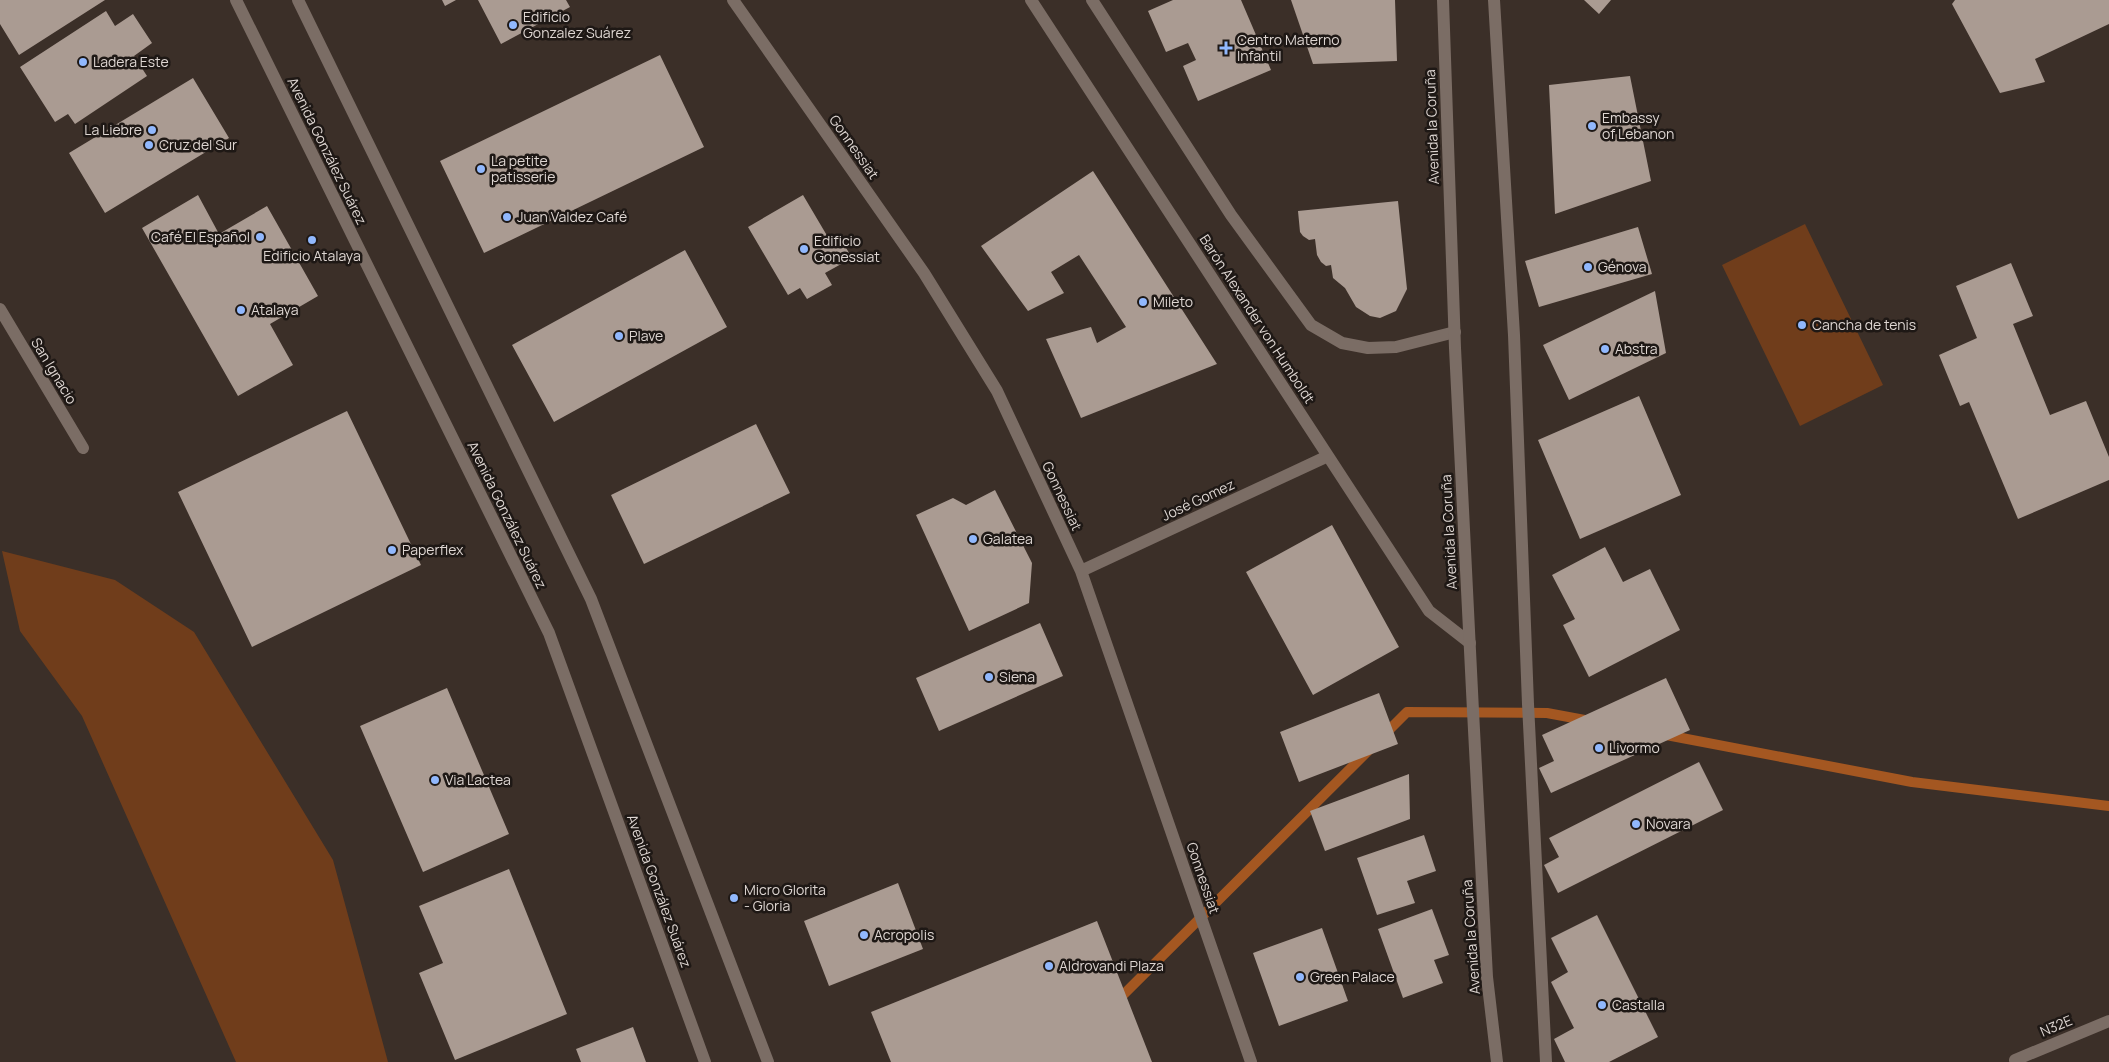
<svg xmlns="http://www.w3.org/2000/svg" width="2109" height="1062" font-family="Manrope,sans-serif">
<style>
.green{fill:#703d1b}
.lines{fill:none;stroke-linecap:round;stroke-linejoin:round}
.stream{stroke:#a45721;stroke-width:10}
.building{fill:#aa9b92}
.minor{stroke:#7b6d65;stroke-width:12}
.tertiary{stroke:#7b6d65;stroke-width:12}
.secondary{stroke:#7b6d65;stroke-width:12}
.poi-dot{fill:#91b8fd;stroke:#1e1815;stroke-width:2}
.labels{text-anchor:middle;stroke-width:5;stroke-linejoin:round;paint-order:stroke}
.poi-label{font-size:14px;fill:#ded6d2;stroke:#1e1815;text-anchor:start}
.street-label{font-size:14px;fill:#ded6d2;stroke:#1e1815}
</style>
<rect width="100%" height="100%" fill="#3b2f28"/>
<path class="green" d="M1805,224L1883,385L1800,426L1722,265Z
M2,551L115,580L194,632L333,860L388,1062H236L82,716L20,631Z"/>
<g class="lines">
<path class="stream" d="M1661,734L1912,782L2109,806
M1383,736L1407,712L1547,713L1590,721
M1116,1002L1369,750"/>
</g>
<path class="building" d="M0,0H105L19,55L0,24Z
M442,0H456L445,6Z
M478,0H566L570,7L501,44Z
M1173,0H1241L1271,70L1198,101L1183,66L1196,60L1188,43L1166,52L1148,11Z
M1291,0H1395L1397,61L1313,64Z
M1584,0H1611L1599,14Z
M1955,0H2109V24L2035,59L2045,82L2000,93L1952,4Z
M106,11L115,26L133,14L152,43L134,56L147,76L75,124L68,114L55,122L20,67Z
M660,55L704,147L484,253L440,161Z
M1630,76L1651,181L1555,214L1549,85Z
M193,78L229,138L105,213L69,153Z
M1093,171L1217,364L1081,418L1046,339L1091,327L1097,343L1126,327L1079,255L1051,272L1064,293L1028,311L981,246Z
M198,195L219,234L267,206L318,296L270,324L293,365L238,396L142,228Z
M803,195L829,239L838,234L852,258L825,273L832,285L807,299L800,288L788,295L748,227Z
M1398,201L1407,289L1396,311L1380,318L1370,316L1356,307L1345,288L1333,278L1331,265L1326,266L1321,262L1317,255L1315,239L1309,240L1303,236L1300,232L1298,211Z
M1638,227L1652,274L1539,307L1525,261Z
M685,250L727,327L554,422L512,345Z
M2011,263L2033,316L2013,324L2050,415L2086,401L2109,457V480L2018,519L1969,402L1960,406L1939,355L1977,338L1956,286Z
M1655,291L1666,353L1569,400L1543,345Z
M1639,396L1681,495L1580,539L1538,440Z
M347,411L421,565L252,647L178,492Z
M756,424L790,493L644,564L611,495Z
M995,490L1032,563L1029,603L969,631L916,515L953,498L966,505Z
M1332,525L1399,647L1313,695L1246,572Z
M1605,547L1623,582L1650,569L1680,630L1589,677L1563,625L1575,619L1552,575Z
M1040,623L1063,676L939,731L916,678Z
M1666,678L1690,730L1551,793L1539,768L1554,761L1542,735Z
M447,688L509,834L423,872L360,726Z
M1379,693L1398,744L1299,782L1280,732Z
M1699,762L1723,810L1558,893L1544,865L1559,857L1549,838Z
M1409,774L1410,819L1325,851L1310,811Z
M1424,835L1436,871L1407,881L1415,903L1377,915L1357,858Z
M509,869L567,1014L455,1060L419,973L443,963L419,906Z
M898,883L923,949L829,986L804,921Z
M1432,909L1449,955L1434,960L1443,983L1403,998L1378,929Z
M1597,915L1658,1037L1609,1062H1565L1554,1039L1574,1028L1551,982L1568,972L1551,938Z
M1097,921L1152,1062H891L871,1012Z
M1322,928L1348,1001L1279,1026L1253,953Z
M633,1027L646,1062H581L576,1049Z"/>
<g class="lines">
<path class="minor" d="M733,0L924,273L997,391L1081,571L1251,1062
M1031,0L1429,611L1470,643
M1092,0L1231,215L1311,325L1342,343L1368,348L1396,347L1455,332
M0,309L83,448
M1081,571L1328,456
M2015,1060L2109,1021"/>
<path class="tertiary" d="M1443,0L1455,348L1473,711L1487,977L1497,1062
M1494,0L1514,335L1528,704L1546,1062"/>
<path class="secondary" d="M236,0L549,633L705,1062
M298,0L591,599L768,1062"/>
</g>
<g class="poi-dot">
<circle cx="513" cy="25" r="5"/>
<path d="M1223.5 40.5h5v5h5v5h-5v5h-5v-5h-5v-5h5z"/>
<circle cx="83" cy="62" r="5"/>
<circle cx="1592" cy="126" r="5"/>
<circle cx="152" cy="130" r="5"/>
<circle cx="149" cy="145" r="5"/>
<circle cx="481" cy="169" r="5"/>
<circle cx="507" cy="217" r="5"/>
<circle cx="260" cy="237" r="5"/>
<circle cx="312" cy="240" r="5"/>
<circle cx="804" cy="249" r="5"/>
<circle cx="1588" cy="267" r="5"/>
<circle cx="1143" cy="302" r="5"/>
<circle cx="241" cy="310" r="5"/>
<circle cx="1802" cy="325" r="5"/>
<circle cx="619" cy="336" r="5"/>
<circle cx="1605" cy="349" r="5"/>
<circle cx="973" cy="539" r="5"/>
<circle cx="392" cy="550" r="5"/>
<circle cx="989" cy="677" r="5"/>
<circle cx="1599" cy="748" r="5"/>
<circle cx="435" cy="780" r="5"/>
<circle cx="1636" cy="824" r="5"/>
<circle cx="734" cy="898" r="5"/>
<circle cx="864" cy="935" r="5"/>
<circle cx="1049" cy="966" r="5"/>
<circle cx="1300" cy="977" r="5"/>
<circle cx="1602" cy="1005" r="5"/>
</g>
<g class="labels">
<g class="poi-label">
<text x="523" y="22">Edificio<tspan x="523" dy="16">Gonzalez Suárez</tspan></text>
<text x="1237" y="45">Centro Materno<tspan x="1237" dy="16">Infantil</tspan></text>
<text x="93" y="67">Ladera Este</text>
<text x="1602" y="123">Embassy<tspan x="1602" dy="16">of Lebanon</tspan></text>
<text x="142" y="135" text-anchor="end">La Liebre</text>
<text x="159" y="150">Cruz del Sur</text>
<text x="491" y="166">La petite<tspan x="491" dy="16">patisserie</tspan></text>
<text x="517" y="222">Juan Valdez Café</text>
<text x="250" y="242" text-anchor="end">Café El Español</text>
<text x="814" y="246">Edificio<tspan x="814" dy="16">Gonessiat</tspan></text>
<text x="312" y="261" text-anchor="middle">Edificio Atalaya</text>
<text x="1598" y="272">Génova</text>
<text x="1153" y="307">Mileto</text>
<text x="251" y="315">Atalaya</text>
<text x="1812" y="330">Cancha de tenis</text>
<text x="629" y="341">Plave</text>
<text x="1615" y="354">Abstra</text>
<text x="983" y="544">Galatea</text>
<text x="402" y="555">Paperflex</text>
<text x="999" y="682">Siena</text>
<text x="1609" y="753">Livormo</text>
<text x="445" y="785">Via Lactea</text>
<text x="1646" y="829">Novara</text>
<text x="744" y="895">Micro Glorita<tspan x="744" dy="16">- Gloria</tspan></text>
<text x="874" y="940">Acropolis</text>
<text x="1059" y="971">Aldrovandi Plaza</text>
<text x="1310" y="982">Green Palace</text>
<text x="1612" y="1010">Castalla</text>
</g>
<g class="street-label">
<text transform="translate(1432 127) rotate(-92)" y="5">Avenida la Coruña</text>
<text transform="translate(854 147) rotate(55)" y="5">Gonnessiat</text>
<text transform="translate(327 151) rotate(64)" y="5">Avenida González Suárez</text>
<text transform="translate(1257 319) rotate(57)" y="5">Barón Alexander von Humboldt</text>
<text transform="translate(54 371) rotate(59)" y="5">San Ignacio</text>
<text transform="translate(1062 496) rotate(65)" y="5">Gonnessiat</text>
<text transform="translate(1198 500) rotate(-25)" y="5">José Gomez</text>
<text transform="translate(507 515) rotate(64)" y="5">Avenida González Suárez</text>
<text transform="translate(1449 532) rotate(-93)" y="5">Avenida la Coruña</text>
<text transform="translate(1203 878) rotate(71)" y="5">Gonnessiat</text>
<text transform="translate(659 891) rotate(70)" y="5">Avenida González Suárez</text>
<text transform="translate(1471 937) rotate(-94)" y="5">Avenida la Coruña</text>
<text transform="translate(2056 1026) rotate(-23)" y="5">N32E</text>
</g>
</g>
</svg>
